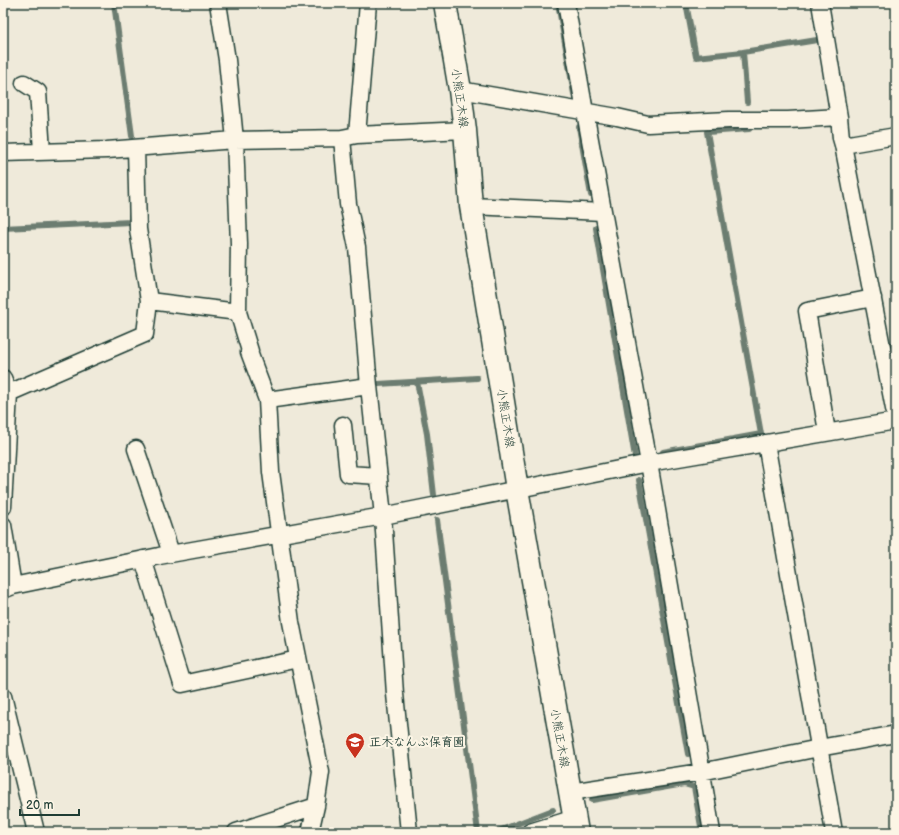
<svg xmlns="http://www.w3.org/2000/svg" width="899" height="835" font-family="'Balsamiq Sans','Klee One',sans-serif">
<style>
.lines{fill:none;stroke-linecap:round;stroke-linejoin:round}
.stream{stroke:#6c7d71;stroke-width:6}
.minor-casing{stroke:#1f3d34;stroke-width:19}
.secondary-casing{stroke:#1f3d34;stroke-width:25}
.minor{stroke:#fcf5e5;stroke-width:16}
.secondary{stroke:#fcf5e5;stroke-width:22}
.labels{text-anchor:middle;stroke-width:4;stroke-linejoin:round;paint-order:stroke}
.street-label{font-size:12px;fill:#1f3d34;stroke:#fcf5e5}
.poi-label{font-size:12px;font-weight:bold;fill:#1f3d34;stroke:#fcf5e5;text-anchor:start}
</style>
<rect width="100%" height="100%" fill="#efeada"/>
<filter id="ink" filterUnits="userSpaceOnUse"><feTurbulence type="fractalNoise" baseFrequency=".025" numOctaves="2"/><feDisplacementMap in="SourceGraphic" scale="8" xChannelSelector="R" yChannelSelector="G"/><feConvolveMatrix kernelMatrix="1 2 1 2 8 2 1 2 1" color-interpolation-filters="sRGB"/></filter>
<g filter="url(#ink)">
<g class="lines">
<path class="stream" d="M114,3L132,136
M558,3L574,94
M686,3L696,57L743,52L747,102
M743,52L817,40
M579,127L591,195
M3,228L131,222V215
M596,228L635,457
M417,382L427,434L434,495
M378,384L477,378
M663,452L761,434L707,132L749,129
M639,480L688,754
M437,520L478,832
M592,800L684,784L694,787L702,832
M496,832L553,810"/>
<defs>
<path id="minor" d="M218,3L227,60L235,140L239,244L238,312L250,351L249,352L267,400L271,472L291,622L321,772L316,806L310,832
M566,3L585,112L649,463L712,832
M820,3L839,117
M24,83L38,92L42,151
M460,90L617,117L648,124L729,120H788L839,117L841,138L843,145L896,136
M357,135L368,3
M342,138L348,204L357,247L369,386L383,516L395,694L409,832
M843,145L896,419
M3,153L107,150L235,140L342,138L357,135L465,130
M471,206L603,212
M149,301L238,312
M3,378L9,393L145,334L149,301L138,229L136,148
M267,400L369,386
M343,425L348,474L379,476
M827,432L807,311L873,298
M766,443L834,832
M136,449L171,553
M3,507L9,393
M3,525L13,586
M143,559L182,684L298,659
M3,590L13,586L159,556L383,516L649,463L896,421
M3,696L36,832
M570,792L701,772L819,748L896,734
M236,832L316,806
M530,832L575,818"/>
<path id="secondary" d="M445,3L460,90L465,130L471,206L500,383L517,489L577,832"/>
</defs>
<use href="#minor" class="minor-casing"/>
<use href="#secondary" class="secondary-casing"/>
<use href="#minor" class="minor"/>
<use href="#secondary" class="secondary"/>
</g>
</g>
<defs>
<symbol id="school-pin" viewBox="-11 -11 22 30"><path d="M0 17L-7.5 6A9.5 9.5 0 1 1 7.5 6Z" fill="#c8321e" stroke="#fcf5e5"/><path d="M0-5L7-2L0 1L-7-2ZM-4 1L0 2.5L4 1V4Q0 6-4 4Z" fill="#fff"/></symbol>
</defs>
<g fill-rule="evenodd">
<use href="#school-pin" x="344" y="731" width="22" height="30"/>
</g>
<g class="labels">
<g class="street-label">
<text transform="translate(460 98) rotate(82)" y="4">小熊正木線</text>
<text transform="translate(506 418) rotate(81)" y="4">小熊正木線</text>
<text transform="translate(560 738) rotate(80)" y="4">小熊正木線</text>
</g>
<g class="poi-label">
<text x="369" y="746">正木なんぶ保育園</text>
</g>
</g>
<rect width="899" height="835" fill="none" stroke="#fcf5e5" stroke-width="16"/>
<rect x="8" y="8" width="883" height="819" fill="none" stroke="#1f3d34" stroke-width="1.5" filter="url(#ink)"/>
<path d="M20 809v6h59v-6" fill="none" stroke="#1f3d34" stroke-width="2"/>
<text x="26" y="809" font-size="12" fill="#1f3d34" stroke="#fcf5e5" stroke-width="3" paint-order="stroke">20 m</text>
</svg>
